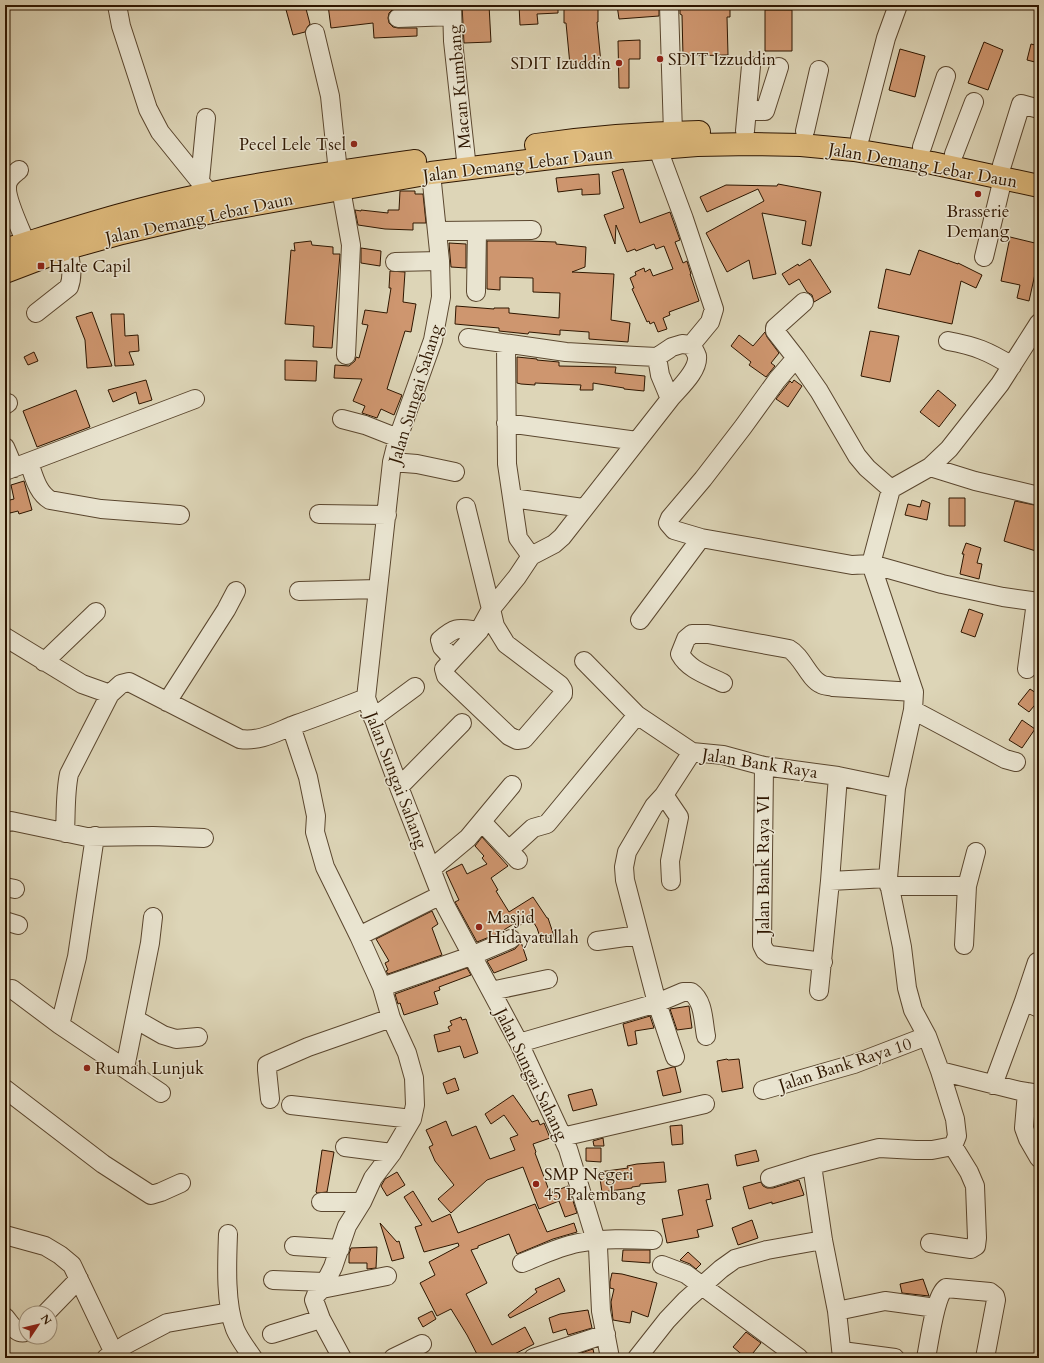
<svg xmlns="http://www.w3.org/2000/svg" width="1044" height="1363" font-family="Cardo,serif">
<style>
.building{fill:#ce966f;stroke:#2e1600}
.lines{fill:none;stroke-linecap:round;stroke-linejoin:round}
.minor-casing{stroke:#5a462e;stroke-width:20}
.highway-casing{stroke:#2e1600;stroke-width:24}
.minor{stroke:#e9e4d0;stroke-width:18}
.highway{stroke:#deba7c;stroke-width:22}
.poi-dot{fill:#8f2418;stroke:#e9e4d0;stroke-width:1.5}
.labels{text-anchor:middle;stroke-width:3;stroke-linejoin:round;paint-order:stroke}
.poi-label{font-size:17px;fill:#2e1600;stroke:#e9e4d0;text-anchor:start}
.street-label{font-size:17px;fill:#2e1600;stroke:#e9e4d0}
</style>
<rect width="100%" height="100%" fill="#ddd5b7"/>
<filter id="stains"><feTurbulence type="fractalNoise" baseFrequency=".005" numOctaves="4"/><feColorMatrix values="0 0 0 0 .2 0 0 0 0 .09 0 0 0 0 .02 0 0 0 .5 -.17"/></filter>
<radialGradient id="worn" r=".72"><stop offset=".6" stop-color="#630" stop-opacity="0"/><stop offset="1" stop-color="#630" stop-opacity=".3"/></radialGradient>
<path class="building" d="M291,5H305L310,24L308,26L305,32L293,35L285,6Z
M328,5H403V7L393,9L389,13L388,18L389,23L393,27L398,28H417V36L374,38L373,23L331,28Z
M462,5H489L491,42L464,43Z
M519,5H558V13L537,14L538,24L520,25Z
M564,5H598V22H597L601,63L570,65L566,23H564Z
M617,5H659V16L619,19Z
M680,5H730V17H727L728,55L683,56L682,15L680,14Z
M765,10H792V51H765Z
M640,40V59H629V88H619L618,41Z
M984,42L1003,50L988,90L968,83Z
M1031,44L1039,46V63L1027,60Z
M900,49L925,56L915,97L889,90Z
M623,169L640,223L670,212L680,240L675,242L683,263L687,261L691,274H690L699,301L669,312L670,315L663,318L667,329L658,332L654,322L650,324L649,321L647,322L632,289L634,288L630,278L636,275L635,272L644,268L645,272L650,269L653,276L673,269L664,246L656,249L654,244L636,251L635,249L627,252L616,225L615,244L604,215L624,208L612,172Z
M599,174L600,194L582,195V189L558,192L556,178Z
M778,184L821,192L811,246L802,244L806,221L762,213L776,274L753,279L749,260L727,272L706,233L764,201L758,189L707,212L700,197L726,185L777,186Z
M400,191H415V194H423L426,223H413V230L385,229L358,225L355,210L361,211V210L388,213V210H399Z
M1010,237L1039,244V256L1029,301L1017,298L1020,285L1001,281Z
M311,241L312,245L333,247V254H340L332,348L313,347L314,326L285,324L291,250L295,251L294,243Z
M487,241H529L556,242V244L586,247L585,267L572,272L614,274L611,320L630,323L628,342L589,339V332L560,330V335L529,332L528,334L499,331V328L455,324L456,306L494,309V308H509V313L559,318L560,293L533,292V278L500,277V290L487,289Z
M449,243L466,244V268L451,267Z
M361,248L381,251L380,266L361,263Z
M919,250L958,264V263L982,275L976,288L961,281L952,324L878,308L886,269L910,275Z
M810,259L831,292L814,302L812,295L807,292L799,279L789,285L782,274L798,264L799,266Z
M390,271L405,272L403,302L416,304L411,332L405,331L387,389L402,395L394,415L381,409L377,418L362,413L365,406L353,401L362,379L334,378L335,365L349,366L355,361L356,357L359,358L368,325L362,324L365,310L387,313L391,288H389Z
M92,312L112,366L87,368L85,340L76,317Z
M111,314H124L125,336L138,335L139,351L129,352L134,365L115,366Z
M870,331L899,336L890,382L861,376Z
M765,332L767,337L779,353L771,363L775,366L766,377L749,365L751,362L731,346L739,335L753,346Z
M34,352L38,361L28,365L24,357Z
M517,357L537,359V360L559,362V366L616,367L615,373L645,376L644,391L624,389V388L593,383V390H580L581,385L535,383V385L521,384L517,383Z
M285,360L317,361L316,381L285,380Z
M146,380L152,400L139,404L136,392L113,402L108,390Z
M794,380L802,386L788,407L776,399L790,381L792,383Z
M76,390L90,427L37,447L23,411Z
M938,390L956,405L939,427L920,412Z
M24,481L32,510L19,514L18,511L10,513L6,501L14,499L11,485Z
M949,498H965V526H949Z
M922,500L930,503L927,520L905,515L908,504L920,507Z
M1015,501L1039,506V552L1004,541Z
M966,543L981,548L977,563L982,564L979,579L960,574L964,554H962Z
M969,609L983,614L975,637L961,632Z
M1030,689L1039,695V700L1029,712L1018,704Z
M1022,720L1035,729L1022,748L1009,740Z
M482,837L508,866L491,878L498,890L496,891L509,912L533,897L547,918H548L554,936L541,940L537,928L531,918L517,927L515,923L499,933L477,942L455,902L459,900L446,872L462,864L467,874L487,864L482,858L484,856L475,846Z
M432,911L438,924L432,928L442,955L388,974L386,971L388,970L385,963L389,961L376,939Z
M521,942L527,960L494,973L487,961L515,949Z
M467,968L471,975L439,987L440,990L434,992L438,1004L404,1015L400,1003L398,1004L395,994Z
M689,1006L692,1028L677,1030L670,1009Z
M650,1016L654,1028L635,1031L637,1044L628,1046L623,1024Z
M461,1017L462,1020L466,1019L478,1053L464,1058L460,1046L438,1052L434,1035L450,1031L448,1027L452,1025L450,1021Z
M727,1059L728,1060L739,1059L743,1088L722,1092L717,1061Z
M673,1067H675L681,1092L663,1096L657,1071Z
M455,1078L459,1090L447,1094L443,1083Z
M592,1089L597,1105L573,1111L568,1095Z
M513,1095L532,1122L538,1120L540,1125L544,1123L550,1138L533,1144L536,1152L535,1153L550,1193L568,1186L577,1213L565,1217L559,1201L539,1209L523,1167L487,1180L451,1213L438,1199L454,1185L435,1161L429,1147L433,1145L426,1130L446,1121L452,1136L476,1126L490,1159L515,1150L510,1138L518,1135L504,1115L491,1124L485,1114Z
M682,1125L683,1144L672,1145L670,1126Z
M603,1138L604,1146H594L593,1141Z
M586,1148H601V1162L586,1161Z
M322,1150L334,1152L327,1192L317,1193L316,1192Z
M756,1150L759,1161L737,1166L735,1155Z
M664,1162L666,1182L640,1184V1186L632,1187V1188L602,1192L599,1172L628,1168L627,1166L637,1164Z
M397,1172L405,1185L387,1196L381,1186L385,1179Z
M799,1180L804,1195L772,1204V1202L749,1209L743,1187L761,1182L763,1186L767,1188H773Z
M708,1184L711,1199L706,1200L713,1226L697,1230L699,1237L667,1243L662,1219L683,1215L678,1190Z
M413,1191L432,1222L450,1214L458,1233L535,1204L547,1232L574,1223L577,1232L553,1239L517,1254L509,1234L478,1246V1248L471,1250L487,1283L466,1294L492,1345L525,1327L534,1344L507,1358H479L467,1335L451,1309L437,1316L420,1283L435,1275L429,1262L459,1246L458,1243L424,1252L415,1227L422,1225L404,1197Z
M752,1220L758,1238L738,1245L732,1228Z
M380,1223L397,1242L399,1241L404,1258L392,1261Z
M377,1247L376,1268L367,1269V1263H349V1254L351,1248Z
M623,1250H650V1263L622,1261Z
M688,1252L701,1264L696,1269L690,1264L680,1260Z
M612,1273L622,1274L657,1283L648,1317L632,1311L630,1323L613,1320L611,1302L614,1289L610,1288V1282Z
M559,1278L565,1291L510,1318L508,1315L537,1292L535,1289Z
M923,1279L929,1296L902,1293L900,1284Z
M588,1310L592,1328L568,1335L566,1329L553,1333L549,1318L560,1314Z
M432,1311L436,1319L423,1327L418,1318Z
M746,1332L761,1343L749,1358H746L733,1347Z
M593,1349L595,1358H569V1357Z"/>
<g class="lines">
<defs>
<path id="minor" d="M117,5L121,26L148,109L160,132L210,194
M452,5L453,41L467,169
M669,5L673,133
M398,18L452,16
M315,33L330,96L338,172
M747,109L765,111L779,67
M745,131L751,66
M805,131L819,70
M860,138L886,38L898,5
M922,147L946,76
M954,154L974,102
M1002,165L1021,104L1039,109
M19,170C13,175 7,179 7,187C6,200 21,230 26,243
M431,173L440,261L441,297L433,340L398,438L392,462L366,698L399,787L445,905L519,1043L568,1149L598,1247L601,1311L610,1358
M200,180L206,118
M341,189L351,245L346,355
M437,231L532,230
M984,257L1003,178
M395,262L440,261
M476,292L477,231
M804,302L775,328V331L796,358L819,391L857,456L867,468L891,489
M36,313L69,287C74,274 70,261 68,248
M468,338L566,352L636,356L657,357L672,347L682,344L691,345
M948,341C975,346 988,351 1012,366
M506,344L507,464L518,538L531,556
M657,357L660,375L670,399
M796,358L777,380L743,427L703,479L670,518L668,523L674,530L701,538L852,565L871,564L942,584L1003,597L1039,602
M5,405L8,403
M342,419L365,425L398,438
M506,423L637,441
M5,447L14,468
M392,462L417,464L455,472
M29,463C34,476 37,492 50,500L101,509L180,515
M930,467L975,481L1039,496
M5,471L195,399
M512,498L583,508
M466,507L491,609L495,626L506,644L560,685L563,690V694L524,739L517,740L509,736L446,676L444,669L479,631L491,609L517,577L531,556L554,544L562,537L670,399C678,389 699,371 697,356C696,353 693,348 691,345L710,322L714,309L684,219L658,149
M319,514L387,515
M299,591L378,589
M640,620L701,538
M5,637L82,684L110,694L121,684L129,682L240,739C261,742 278,731 297,724C320,716 343,707 366,698
M453,659L442,647L440,640C456,626 458,628 479,631
M584,661L637,715L692,752L723,755L764,766L838,776L896,788
M44,662L96,612
M1027,669L1036,602
M723,683C707,675 689,670 680,654L686,639L692,634H708L789,649C802,656 809,679 821,684C824,686 829,686 833,687L914,692
M167,702L226,610L236,591
M913,710L1005,759L1016,762
M373,718L415,687
M291,726L308,777L316,816L315,832L325,867L359,936L382,987L391,1018L407,1053L414,1078L415,1105L412,1119L392,1153L373,1178L362,1202L347,1226L333,1267L322,1289L316,1295L314,1300L321,1319L342,1358
M764,766L762,945L765,951L770,955L823,962
M399,787L462,723
M664,795L679,817L670,861L671,881
M482,822L518,860
M5,823L11,821L87,837L153,836L204,838
M65,833C66,813 65,793 69,774L110,694
M510,849L533,828L547,824L637,715
M431,869L468,838L512,785
M830,881L888,878
M889,886H967L964,945
M967,886L976,852
M5,887L15,889
M5,921L18,925
M359,936L441,895
M597,941L639,935
M382,987L471,956L511,939
M5,991L12,989L60,1025L161,1093
M491,991L548,979
M819,991L830,881L838,776
M1024,1001L1037,962
M135,1019L163,1035L176,1039L198,1037
M60,1025L77,957L95,836
M519,1043L657,1003L683,992H691C704,1001 703,1021 706,1036
M675,1057L657,1003L625,880L624,867L627,852L654,806L664,795L692,752
M125,1068L150,943L153,917
M940,1071L1020,1091L1039,1094
M993,1085L1024,1001L1039,1008
M5,1089L103,1164L151,1195L161,1192L181,1183
M763,1090L854,1064L927,1036
M1027,1092L1024,1128L1028,1139L1039,1158
M270,1099L267,1070V1065L269,1064L308,1047L391,1018
M291,1105L412,1119
M562,1137L705,1104
M345,1147L392,1153
M770,1178L812,1165
M321,1202H362
M228,1234C227,1262 225,1303 235,1329C239,1339 247,1349 253,1358
M5,1235L45,1246L60,1255L72,1265L114,1353
M930,1243L971,1249L976,1246L977,1238L975,1186L969,1172L953,1146
M294,1246L340,1249
M522,1263C540,1256 558,1247 578,1243C603,1238 628,1239 653,1240
M662,1265L686,1274L799,1358
M273,1280L324,1282
M322,1289L387,1276
M837,1311L885,1301L936,1308
M46,1313L79,1279
M5,1317C11,1324 16,1335 26,1332
M272,1334L321,1319
M842,1351L895,1358
M106,1358L127,1344L167,1323L230,1312
M393,1358L422,1344
M533,1358L606,1334
M637,1358L667,1320L686,1300L721,1269L735,1259L767,1250L823,1240
M842,1358L837,1311L823,1240L812,1165L879,1148L916,1150H932L953,1146L957,1136L955,1119L940,1071L927,1036L913,1010L907,988L902,947L888,878L896,788L913,710L914,692L871,564L891,489L930,467L949,449L1000,384L1039,323
M926,1358C929,1344 935,1295 946,1288L990,1292L995,1296L996,1300L985,1358"/>
<path id="highway" d="M536,145C590,137 644,133 699,132
M5,251L14,247C76,228 138,208 202,195C272,181 344,171 415,161
M5,272L68,248L122,233L211,212L431,173L584,154L697,145L752,144L801,145L854,150L932,163L1039,186"/>
</defs>
<use href="#minor" class="minor-casing"/>
<use href="#highway" class="highway-casing"/>
<use href="#minor" class="minor"/>
<use href="#highway" class="highway"/>
</g>
<g class="poi-dot">
<circle cx="660" cy="59" r="4"/>
<circle cx="619" cy="63" r="4"/>
<circle cx="354" cy="144" r="4"/>
<circle cx="978" cy="194" r="4"/>
<rect x="37" y="262" width="8" height="8" rx="2"/>
<circle cx="479" cy="927" r="4"/>
<circle cx="87" cy="1068" r="4"/>
<circle cx="536" cy="1184" r="4"/>
</g>
<g class="labels">
<g class="poi-label">
<text x="668" y="65">SDIT Izzuddin</text>
<text x="611" y="69" text-anchor="end">SDIT Izuddin</text>
<text x="346" y="150" text-anchor="end">Pecel Lele Tsel</text>
<text x="978" y="217" text-anchor="middle">Brasserie<tspan x="978" dy="20">Demang</tspan></text>
<text x="49" y="272">Halte Capil</text>
<text x="487" y="923">Masjid<tspan x="487" dy="20">Hidayatullah</tspan></text>
<text x="95" y="1074">Rumah Lunjuk</text>
<text x="544" y="1180">SMP Negeri<tspan x="544" dy="20">45 Palembang</tspan></text>
</g>
<g class="street-label">
<text transform="translate(459 87) rotate(-95)" y="6">Macan Kumbang</text>
<text transform="translate(518 164) rotate(-7)" y="6">Jalan Demang Lebar Daun</text>
<text transform="translate(923 165) rotate(10)" y="6">Jalan Demang Lebar Daun</text>
<text transform="translate(199 218) rotate(-12)" y="6">Jalan Demang Lebar Daun</text>
<text transform="translate(415 394) rotate(-73)" y="6">Jalan Sungai Sahang</text>
<text transform="translate(760 763) rotate(9)" y="6">Jalan Bank Raya</text>
<text transform="translate(397 780) rotate(69)" y="6">Jalan Sungai Sahang</text>
<text transform="translate(763 865) rotate(-90)" y="6">Jalan Bank Raya VI</text>
<text transform="translate(845 1064) rotate(-18)" y="6">Jalan Bank Raya 10</text>
<text transform="translate(532 1074) rotate(64)" y="6">Jalan Sungai Sahang</text>
</g>
</g>
<rect width="1044" height="1363" fill="none" stroke="#ddd5b7" stroke-width="20"/>
<rect x="6" y="6" width="1032" height="1351" fill="none" stroke="#2e1600" stroke-width="2"/>
<rect x="10" y="10" width="1024" height="1343" fill="none" stroke="#2e1600"/>
<g transform="translate(38 1325) rotate(55)"><circle r="19" fill="#e9e4d0" stroke="#9e927d"/>
<path d="M0-3L7 15L0 10L-7 15Z" fill="#8f2418"/>
<text y="-6" font-size="11" font-weight="bold" text-anchor="middle" fill="#2e1600">N</text>
</g>
<rect width="100%" height="100%" filter="url(#stains)"/>
<rect width="100%" height="100%" fill="url(#worn)"/>
</svg>
